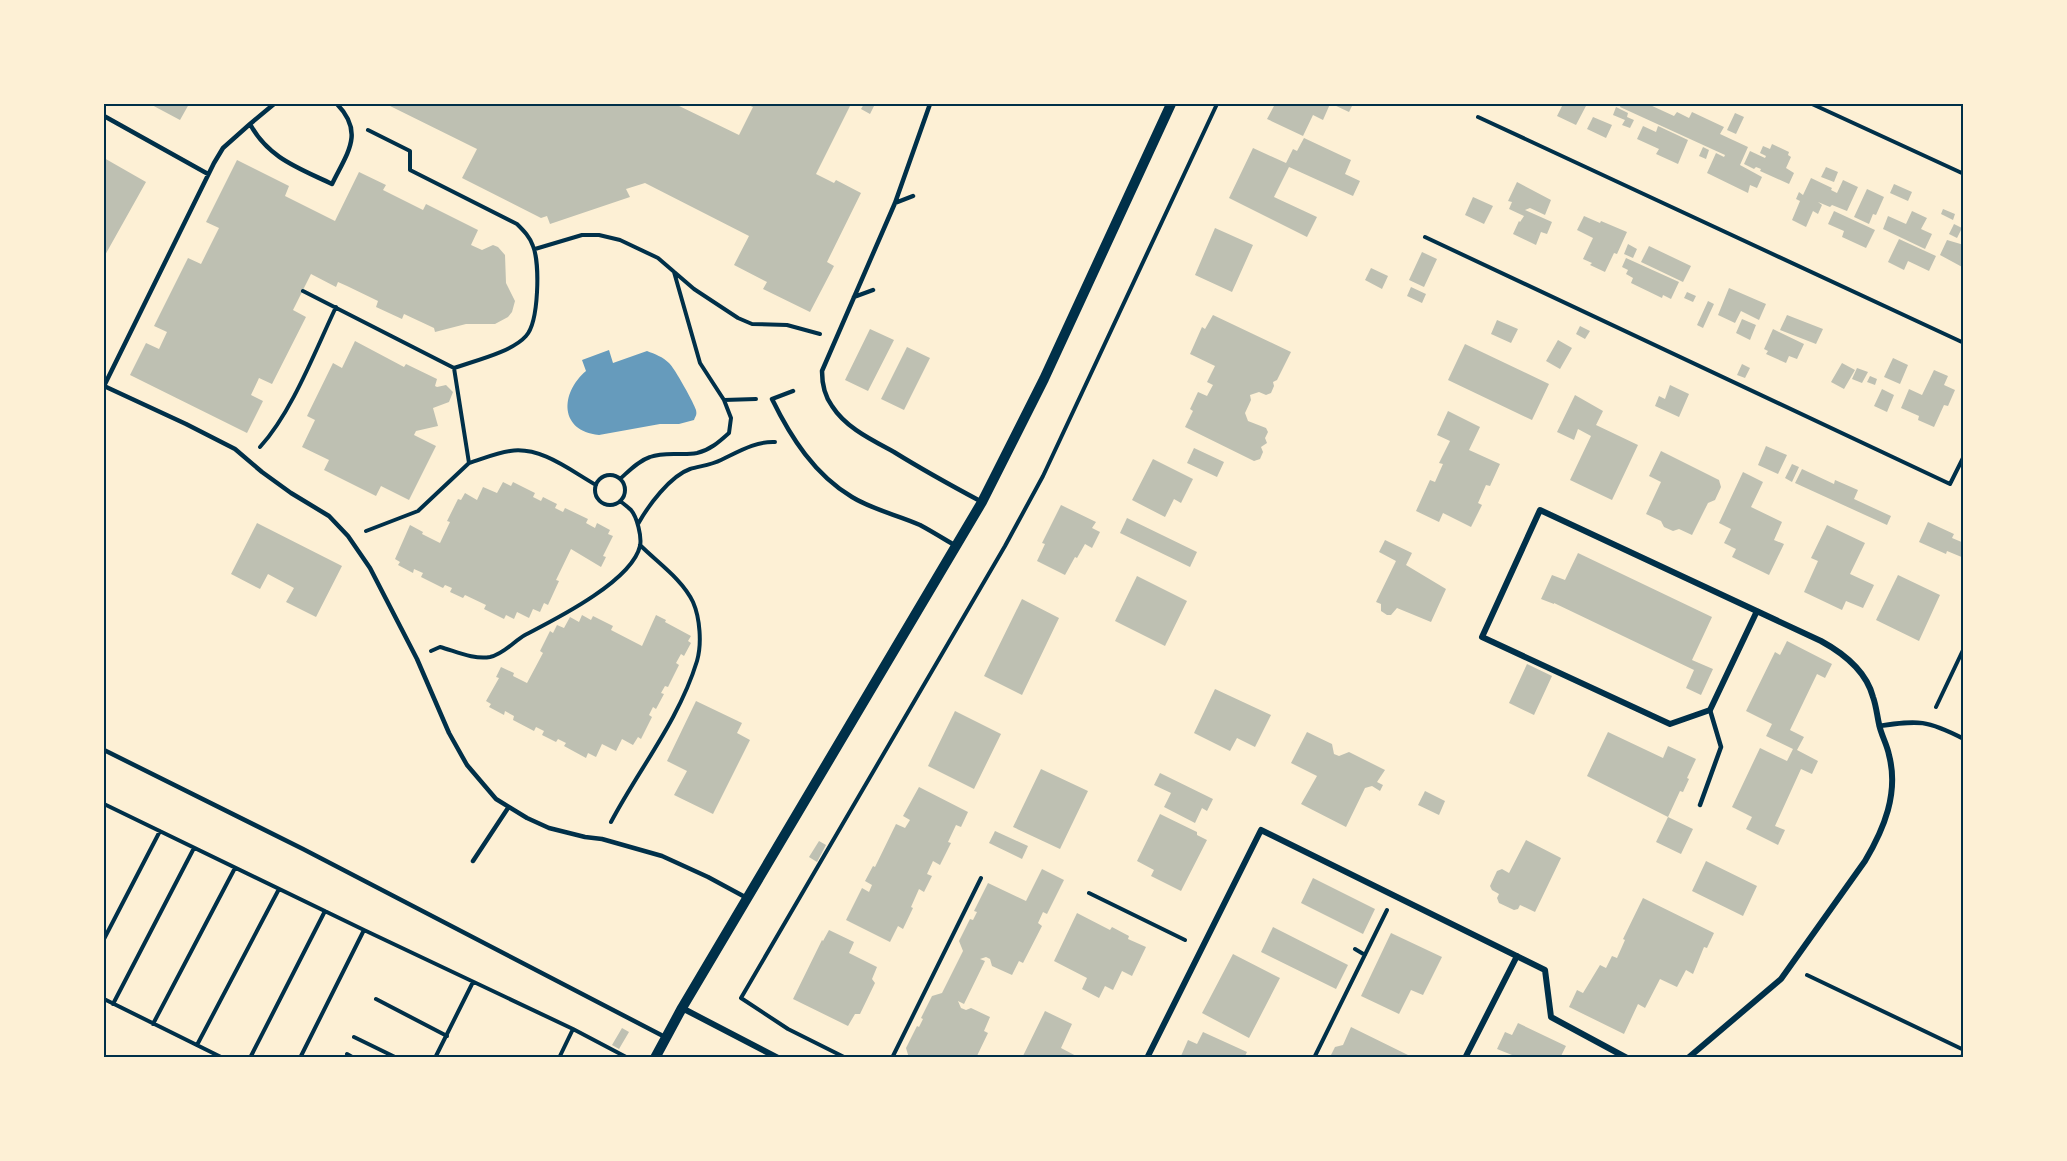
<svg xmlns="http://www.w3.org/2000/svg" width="2067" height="1161" font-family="Jost,sans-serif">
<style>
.water{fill:#669bbc}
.building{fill:#bec0b2}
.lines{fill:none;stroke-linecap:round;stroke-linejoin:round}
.path{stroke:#003049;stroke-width:4}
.service{stroke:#003049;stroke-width:4.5}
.minor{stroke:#003049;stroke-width:6}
.tertiary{stroke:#003049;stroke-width:10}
.neatline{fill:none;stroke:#003049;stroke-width:2}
</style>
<rect width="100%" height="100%" fill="#fdf0d5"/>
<path class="water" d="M609,350L613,363L647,351C655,354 663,357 669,363C674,367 695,405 696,410C697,415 696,415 694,420L679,424H660L599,435C559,431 560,393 586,371L582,360Z"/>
<path class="building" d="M150,104H189L180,120Z
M386,104H675L739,135L753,107L746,104H851L816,174L834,183L836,180L861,193L827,262L834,266L810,312L763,289L767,282L734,265L749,236L645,183L626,189L630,197L550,224L547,216L541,218L462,178L477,149Z
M864,104H875L870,114L861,109Z
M1275,104H1330L1323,120L1313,115L1303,136L1267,119Z
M1332,104H1353L1349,112Z
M1563,104H1587L1576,125L1557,116Z
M1621,104H1650V105L1674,116L1677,112L1689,118L1692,112L1724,127L1720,134L1748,147L1740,165L1762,177L1757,188L1750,185L1748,193L1707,173L1716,153L1724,157L1725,155L1620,107Z
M1616,107L1628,113L1627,117L1634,120L1630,128L1622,125L1625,120L1613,115Z
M1735,113L1744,117L1736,134L1727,130Z
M1593,117L1612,125L1606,138L1587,129Z
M1643,126L1656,132L1658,126L1688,140L1678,164L1656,154L1659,149L1637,139Z
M1304,138L1351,160L1345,174L1360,181L1353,196L1289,167L1274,197L1317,217L1307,237L1229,198L1253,148L1286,163L1293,149L1297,151Z
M1772,144L1789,152L1788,155L1791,157L1786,168L1794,173L1789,184L1760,171L1761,169L1756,167L1754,169L1744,164L1750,151L1765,158L1766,156L1760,153L1763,146L1770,149Z
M1703,147L1709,150L1706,159L1699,156Z
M104,158L146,182L104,257Z
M237,160L289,186L285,196L335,221L359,172L386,185L383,190L423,210L426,204L478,230L471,245L482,250L493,245L498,247L505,255L506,283L515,301L512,312L508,317L495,324H466L435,332L434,328L404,314L402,319L376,307L378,301L347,286L338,282L336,287L311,274L293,310L306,317L272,384L259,378L251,395L263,401L247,433L130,375L146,343L159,349L167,332L154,326L188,258L201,264L219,228L206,222Z
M1826,167L1838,172L1834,182L1821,177Z
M1811,178L1832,188L1831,190L1837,193L1843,180L1858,187L1847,211L1832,205L1830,207L1818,202L1822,205L1818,214L1813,211L1806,227L1792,220L1800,201L1796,199L1799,192L1803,195Z
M1517,182L1551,200L1545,215L1530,208L1525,210L1552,222L1547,234L1541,232L1536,245L1513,234L1519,221L1520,222L1524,216L1509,209L1512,202L1508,201Z
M1894,184L1912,192L1908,201L1890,193Z
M1867,189L1884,197L1876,215L1873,214L1869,224L1854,217Z
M1473,197L1493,206L1484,224L1465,215Z
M1943,209L1955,214L1953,220L1941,214Z
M1834,211L1875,230L1866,248L1842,237L1844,231L1828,224Z
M1912,211L1927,218L1921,229L1932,234L1925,249L1883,229L1888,216L1906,224Z
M1584,216L1600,223L1601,221L1627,232L1617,254L1614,253L1605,272L1590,265L1592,263L1583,259L1593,238L1577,230Z
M1954,224L1962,228L1957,238L1949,234Z
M1215,228L1253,245L1232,292L1195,275Z
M1899,239L1936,256L1929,271L1908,261L1904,270L1888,262Z
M1947,240L1964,245V268L1940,255Z
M1628,244L1637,249L1633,258L1624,254Z
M1649,246L1691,266L1683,282L1641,262Z
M1422,252L1437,259L1424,287L1409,280Z
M1626,258L1679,282L1671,299L1663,295L1662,298L1631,283L1633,278L1626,274L1628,270L1622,267Z
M1371,268L1388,276L1382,289L1365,280Z
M1411,287L1426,294L1422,303L1407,296Z
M1729,288L1766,304L1759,320L1741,311L1735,323L1718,315Z
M1687,292L1696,296L1693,302L1684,298Z
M1708,301L1714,304L1703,328L1697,325Z
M1213,315L1291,352L1277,380L1273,382L1274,386L1271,393L1266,395L1259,392L1250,395L1251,400L1245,413L1248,421L1266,428L1268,432L1265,438L1267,443L1261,447L1263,452L1260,459L1254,461L1185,427L1193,411L1190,409L1198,392L1207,396L1213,385L1207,382L1215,366L1190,354L1202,327L1205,329Z
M1787,315L1823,329L1816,344L1780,330Z
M1742,319L1756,325L1750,340L1736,333Z
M1497,320L1518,329L1511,343L1491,334Z
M1580,326L1590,331L1585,339L1576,334Z
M870,329L894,340L868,391L845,380Z
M1773,329L1804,344L1797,359L1789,356L1786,363L1766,354L1768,351L1764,349Z
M1558,340L1572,348L1560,369L1546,361Z
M355,341L404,367L406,364L437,379L435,386L437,387L446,385L453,392L449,402L433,408L438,426L416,431L414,435L436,446L409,500L381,486L376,496L324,470L329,460L302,447L315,420L307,416L333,363L342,368Z
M1465,344L1549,384L1532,420L1448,380Z
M907,347L930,358L904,410L881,399Z
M1893,358L1908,365L1900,384L1884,377Z
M1842,363L1855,370L1844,389L1831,382Z
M1742,364L1750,368L1745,378L1737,375Z
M1857,368L1868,372L1862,383L1852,379Z
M1934,370L1948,376L1944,385L1955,390L1948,406L1944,405L1934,427L1918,420L1919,416L1901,408L1909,389L1922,395Z
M1870,376L1877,379L1875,385L1867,382Z
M1670,385L1689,394L1679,417L1655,406L1659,396L1665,399Z
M1882,389L1894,395L1887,412L1874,406Z
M1575,395L1603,411L1596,425L1638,445L1612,500L1570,480L1591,436L1578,429L1574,440L1557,432Z
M1448,411L1480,427L1469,450L1500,464L1490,486L1486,485L1478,503L1482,505L1471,527L1443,513L1439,522L1416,511L1430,480L1435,482L1443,464L1439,463L1450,441L1437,435Z
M1766,446L1787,455L1778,474L1758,465Z
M1194,448L1224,462L1217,477L1187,463Z
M1661,451L1719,480L1721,487L1715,500L1708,503L1692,535L1679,529L1673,531L1664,527L1661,521L1646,514L1661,482L1649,476Z
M1153,459L1193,479L1181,503L1174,499L1165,517L1132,500Z
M1792,464L1799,467L1792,482L1785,478Z
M1802,469L1834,484L1835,480L1858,490L1854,499L1891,516L1887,525L1795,483Z
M1743,472L1763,482L1751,507L1782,522L1774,540L1784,544L1769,575L1732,557L1736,549L1724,543L1731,529L1719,523Z
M503,482L511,486L513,482L535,493L533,497L541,501L543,497L557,504L555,508L563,512L565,508L588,519L586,523L595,528L597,523L610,530L608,534L613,536L603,556L606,557L601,567L571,549L556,580L559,581L548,605L544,603L540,612L533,609L529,618L517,612L514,619L506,615L504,619L484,609L486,605L465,595L463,598L450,592L452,588L445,585L443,588L421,577L423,573L414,569L413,573L398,565L400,562L395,559L410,525L423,532L422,534L440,543L450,522L447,521L458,499L461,500L465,493L477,500L483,487L497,493Z
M1061,505L1096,522L1092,528L1100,532L1092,548L1085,544L1077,558L1075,557L1065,575L1037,561L1045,544L1042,543Z
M1127,518L1197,552L1190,567L1120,533Z
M1928,522L1954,534L1952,538L1964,543V558L1947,551L1946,554L1919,542Z
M257,523L342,566L316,617L286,602L294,588L268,574L260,589L231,574Z
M1827,525L1865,543L1850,574L1874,585L1863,608L1846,601L1842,610L1804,592L1818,561L1811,558Z
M1385,540L1412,553L1406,565L1446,589L1431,622L1397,608L1391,615H1387L1381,611V604L1376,602L1396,561L1379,552Z
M1578,553L1712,617L1692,660L1713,669L1701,695L1686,688L1694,670L1554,603V604L1541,599L1552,575L1565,580Z
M1898,575L1940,595L1919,641L1876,620Z
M1137,576L1187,601L1165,646L1115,621Z
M1022,599L1059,618L1022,695L984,676Z
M582,615L591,620L593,616L613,626L611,630L642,646L656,615L666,620L665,622L691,636L688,641L691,643L684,656L681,654L676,663L679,665L668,687L665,686L661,693L664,694L656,709L653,707L649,715L652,717L641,739L638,737L633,745L622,739L616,751L602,744L596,757L588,753L586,758L564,746L566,743L558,739L556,742L542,735L544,731L536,727L534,731L513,720L514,716L505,711L504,715L489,707L491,704L486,701L499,678L496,677L501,667L514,673L513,676L527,683L543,653L540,651L550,631L553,633L557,625L564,628L570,617L579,622Z
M1787,641L1832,664L1825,678L1817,674L1790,730L1804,737L1797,750L1818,761L1812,774L1801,769L1775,826L1785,830L1778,845L1746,829L1752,817L1732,807L1760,748L1787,761L1793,749L1766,736L1772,724L1746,711L1775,652L1780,655Z
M1527,664L1552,676L1534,715L1509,703Z
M1215,689L1271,715L1255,747L1237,738L1230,751L1194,733Z
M696,701L742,723L737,733L750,740L713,814L674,795L687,771L667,761Z
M955,711L1001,734L974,789L928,766Z
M1307,732L1332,744L1334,754L1339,756L1349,752L1385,770L1377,782L1383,785L1380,791L1372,786L1365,788L1346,827L1301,804L1317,776L1291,763Z
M1608,732L1663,758L1668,746L1696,759L1687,778L1689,779L1683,792L1680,791L1668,817L1587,776Z
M1041,769L1088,791L1060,849L1013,827Z
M1160,773L1213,799L1207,811L1202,808L1195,823L1164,807L1171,793L1154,785Z
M919,787L968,812L961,827L956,825L948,842L951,843L940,865L933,861L927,874L932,876L924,892L919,889L911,907L913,908L903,929L898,926L890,942L846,920L862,888L869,892L872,885L865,881L873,866L875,867L896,824L905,828L910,820L903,816Z
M1425,791L1445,801L1439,815L1418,805Z
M1160,814L1197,832V835L1207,840L1181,891L1151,876L1154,870L1137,861Z
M1668,817L1693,829L1681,854L1656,842Z
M995,831L1028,846L1022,859L989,843Z
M1526,840L1561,858L1535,912L1520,905L1518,909L1514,910L1499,903L1497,898L1499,894L1492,890L1490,886L1497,871L1502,869L1509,873Z
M819,841L826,845L817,862L809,857Z
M1706,861L1757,886L1743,916L1692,891Z
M1042,869L1064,880L1047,914L1043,912L1038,923L1042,926L1023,963L1019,961L1012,975L992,966L990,959L986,957L980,959L985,961L964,1004L958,1001L961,1008L966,1010L971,1008L990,1017L984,1031L988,1033L976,1058H909L906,1048L917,1026L919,1027L923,1019L921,1018L932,996L942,993L963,951L959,941L970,919L973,920L977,912L974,911L988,883L1026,901Z
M1313,878L1375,909L1363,934L1301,903Z
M1643,898L1714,933L1707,948L1704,947L1693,974L1686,970L1677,987L1660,979L1645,1008L1638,1004L1624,1034L1569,1007L1577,990L1583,993L1600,965L1606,968L1612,956L1617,958L1625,940L1623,939Z
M1077,913L1110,930L1112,927L1129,936L1128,939L1146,947L1132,976L1122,971L1113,990L1105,986L1099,998L1082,989L1087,978L1054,961Z
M1273,927L1348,965L1336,989L1261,952Z
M829,930L854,942L849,953L877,967L872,979L875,983L860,1014H855L848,1026L793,999L822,940L823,941Z
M1391,933L1442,957L1423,995L1411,990L1399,1014L1361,996Z
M1233,954L1280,978L1249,1038L1202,1013Z
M1045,1011L1072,1024L1061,1048L1080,1058H1022Z
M1518,1023L1566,1046L1560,1058H1511L1512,1055L1497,1049L1505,1032L1512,1035Z
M1351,1027L1408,1055L1407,1058H1334L1331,1055L1335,1047L1343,1045Z
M622,1028L629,1032L619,1049L612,1045Z
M1203,1032L1247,1052L1244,1058L1181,1056L1188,1040L1197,1044Z"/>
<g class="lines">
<path class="path" d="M1812,104L1964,174
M1478,117L1964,343
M368,130L410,151V170L517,224C524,231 530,237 533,246C540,263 539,322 526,336C512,352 474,361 454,368
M1425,237L1950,484L1964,456
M535,249L582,235H599L620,240L658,258L694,289L738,318L752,324L787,325L820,334
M303,291L454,368L469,463L418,511L366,531
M724,400L756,399
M260,447C292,412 315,351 336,307
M469,463C482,459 496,453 510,451C541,446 571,471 596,485
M595 490a15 15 0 1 1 30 0a15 15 0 1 1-30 0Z
M620,479C629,471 638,461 650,457C666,451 682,456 697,453C710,450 719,442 729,433L731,418L724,400L700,363L674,272
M638,524C648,506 670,476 690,469C700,466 711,465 721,460C738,452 756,441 775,442
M431,651L440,647C455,651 474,660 490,657C504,654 514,641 525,635C556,619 632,581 640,546C642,537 637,517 631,510C628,507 624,504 620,501
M1936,707L1964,648
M104,804L364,930
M611,822C639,769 679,720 697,661C702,644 700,618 693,602C682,579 658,563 640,545
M1089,893L1185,940
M104,939L160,831
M1355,949L1365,955
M1807,975L1964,1050
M104,999L223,1058
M376,999L447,1036
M113,1004L194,848
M153,1024L235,868
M573,1029L628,1058
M354,1037L397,1058
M197,1045L279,889
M347,1054L354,1058
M250,1058L325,911
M300,1058L364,930L573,1029L559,1058
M435,1058L473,982
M846,1058L788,1029L741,998L1005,546L1043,476L1217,104
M892,1058L981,878
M1314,1058L1387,910
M1961,1058L1964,1053"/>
<path class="service" d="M274,104L250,124C268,158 299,168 332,184C347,153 365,133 337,104
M930,104L895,203L822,371C822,384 824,395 832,406C846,428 872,440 894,452C923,470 952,486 982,502
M104,116L208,174
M895,203L913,196
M854,297L873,290
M104,386L186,424L235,449L262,472L291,493L329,516L348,536L370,568L417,659L449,733L467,765L496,799L527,818L549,828L585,837L602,839L662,856L708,877L745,897
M104,386L214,163L223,148L250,124
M793,391L772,399C791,438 815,475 852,497C873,510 898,515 920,525C933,532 944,539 956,546
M1879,726C1919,720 1927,720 1964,739
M104,750L303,849L665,1037
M1700,805L1721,747L1710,710
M473,861L508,808"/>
<path class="minor" d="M682,1008L778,1058
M1147,1058L1261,830L1545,970L1551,1017L1627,1058
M1465,1058L1517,956
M1688,1058L1781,979L1865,861C1884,829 1899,793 1889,755C1887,744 1881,735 1879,724C1877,715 1876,705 1873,697C1866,670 1843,653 1821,641L1540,510L1482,637L1670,724L1710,710L1757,611"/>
<path class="tertiary" d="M655,1058L682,1008L982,502L1044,379L1171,104"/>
</g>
<rect width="2067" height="1161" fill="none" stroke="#fdf0d5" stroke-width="210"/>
<rect x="105" y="105" width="1857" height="951" class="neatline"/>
</svg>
